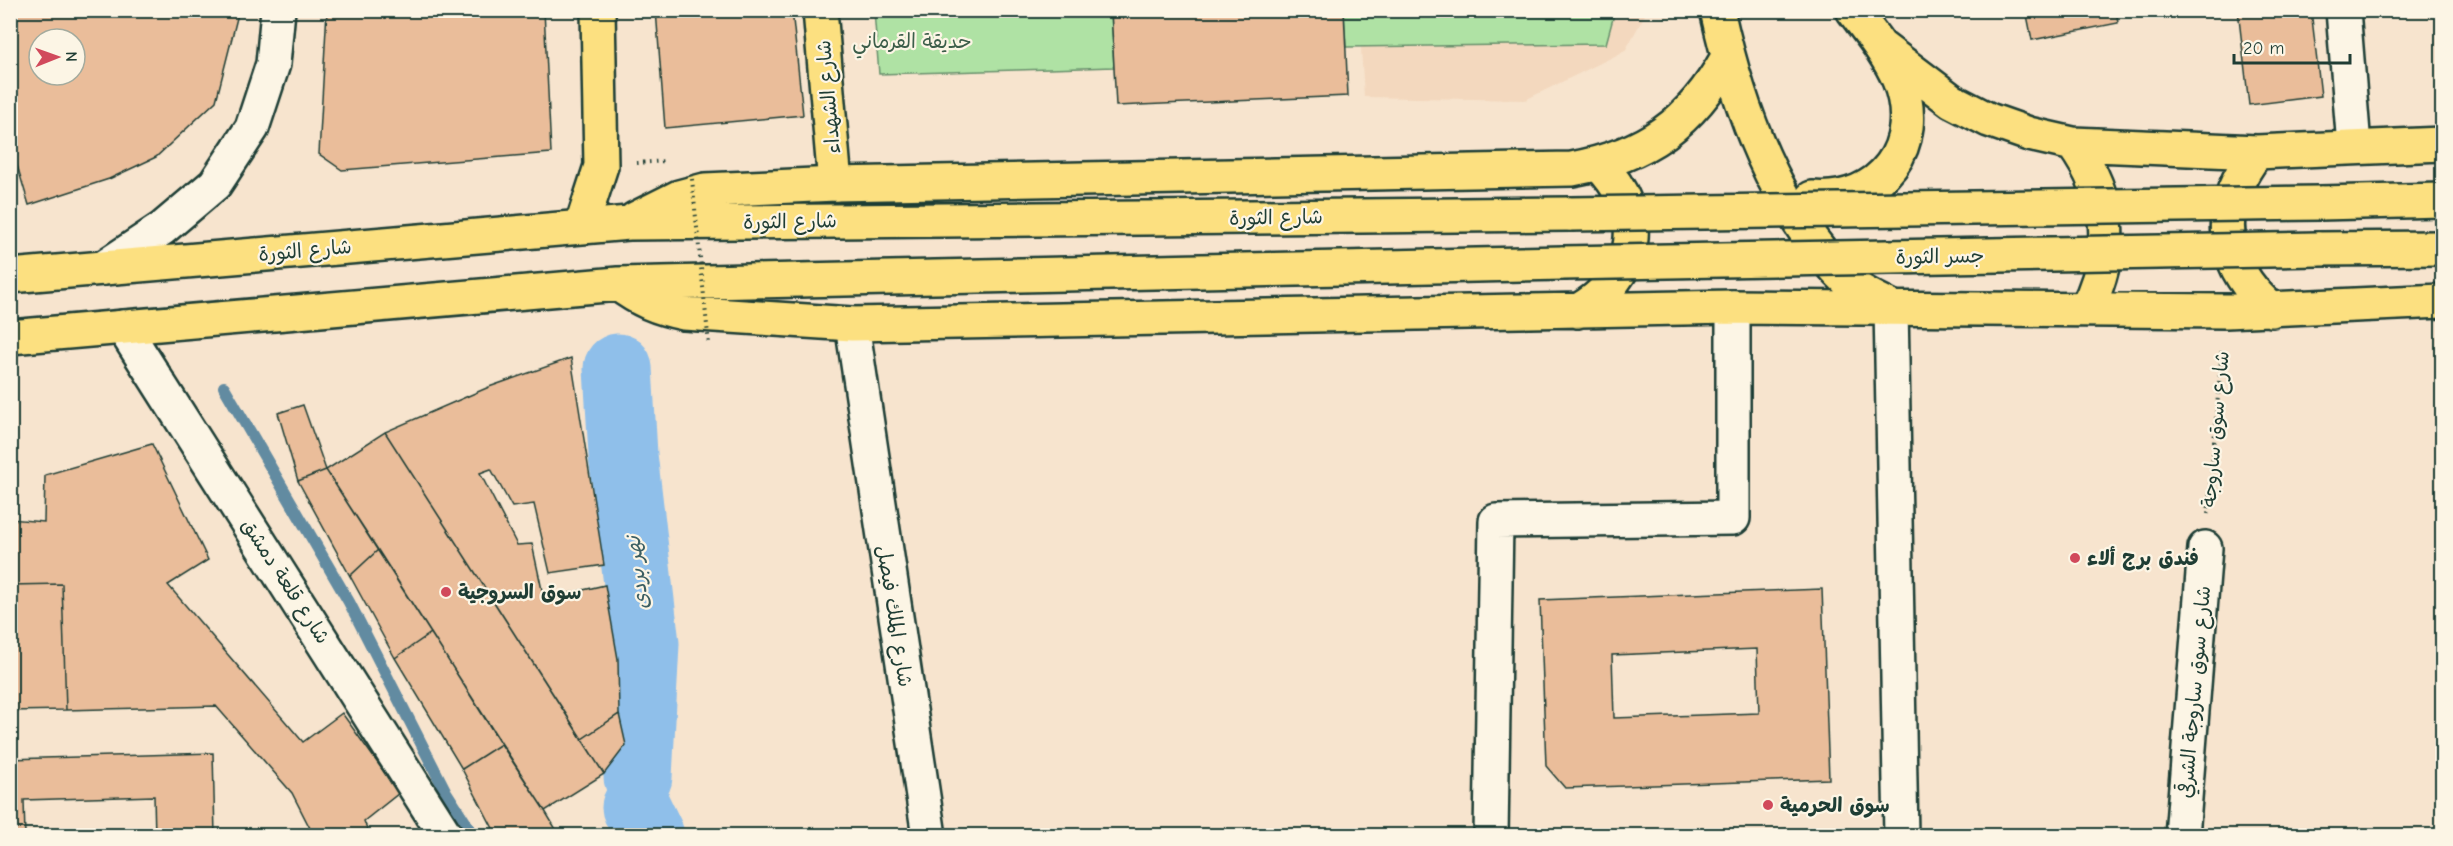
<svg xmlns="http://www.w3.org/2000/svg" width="2453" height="846" font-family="'Comic Neue','Playpen Sans Arabic',sans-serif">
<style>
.built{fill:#f3d8be}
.green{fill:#afe2a4;stroke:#67906c;stroke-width:1.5}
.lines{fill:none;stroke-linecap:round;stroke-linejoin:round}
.stream{stroke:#628ba1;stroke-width:12}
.river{stroke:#8fbfea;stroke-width:69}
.building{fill:#eabd9a;stroke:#1f3d34;stroke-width:1.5;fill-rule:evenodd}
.minor-casing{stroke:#1f3d34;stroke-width:38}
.major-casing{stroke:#1f3d34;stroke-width:38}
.highway-casing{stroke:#1f3d34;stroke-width:38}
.path{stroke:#1f3d34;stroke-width:4;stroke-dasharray:1.5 4.5;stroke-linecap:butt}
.minor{stroke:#fcf5e5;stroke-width:33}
.major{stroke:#fce080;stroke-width:33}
.highway{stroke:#fce080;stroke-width:33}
.highway-bridge-casing{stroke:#1f3d34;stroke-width:38;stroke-linecap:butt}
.path-bridge{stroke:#1f3d34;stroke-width:4;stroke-dasharray:1.5 4.5;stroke-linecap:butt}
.highway-bridge{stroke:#fce080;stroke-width:33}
.poi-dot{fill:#d1495b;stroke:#fcf5e5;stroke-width:2}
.labels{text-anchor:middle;stroke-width:4.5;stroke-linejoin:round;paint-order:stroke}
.park-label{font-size:20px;fill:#3c5e4a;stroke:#fcf5e5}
.street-label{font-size:20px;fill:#1f3d34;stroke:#fcf5e5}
.poi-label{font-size:20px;font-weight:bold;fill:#1f3d34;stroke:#fcf5e5;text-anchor:start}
.water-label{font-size:21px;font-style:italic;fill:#3b5e62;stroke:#fcf5e5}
</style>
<rect width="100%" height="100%" fill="#f7e4ce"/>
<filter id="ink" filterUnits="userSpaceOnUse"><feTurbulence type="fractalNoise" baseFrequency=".0167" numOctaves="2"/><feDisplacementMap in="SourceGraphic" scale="12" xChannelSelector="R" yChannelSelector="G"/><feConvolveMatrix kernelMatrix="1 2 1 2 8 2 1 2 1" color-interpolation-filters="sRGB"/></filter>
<g filter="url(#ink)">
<path class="built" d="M1615,11H1647L1625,51L1525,100L1364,97L1361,47L1606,44Z"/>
<path class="green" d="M874,11H1111L1114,67L879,74Z
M1344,11V10L1615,11L1606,44L1346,47Z"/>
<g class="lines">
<path class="stream" d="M224,387L349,602L446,792L474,836"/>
<path class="river" d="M618,368L623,455L645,644L638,777
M636,807L650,836"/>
</g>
<path class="building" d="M10,10H239L216,101L156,157L109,179L29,205L10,142ZM39,39H75V75H39Z
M327,10H544L551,153L342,170L319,154Z
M656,10H792L803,115L665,128Z
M1111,10H1344L1348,96L1116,106Z
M2026,10H2116L2118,23L2032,40Z
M2238,10H2311L2321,96L2249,105Z
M571,358L604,565L550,573L534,504L512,507L491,469L480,473L517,545L532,544L544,599L605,585L618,659L619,714L582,739L385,432L489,387Z
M303,405L326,470L298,481L278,413Z
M385,432L604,774L545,811L326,470Z
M152,444L208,560L168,585L303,742L342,713L399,793L364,821L370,836H314L292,793L216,706L66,710L62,584L10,585V519L44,522L45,475Z
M326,470L378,550L350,576L298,481Z
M378,550L431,633L395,658L350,576Z
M62,584L66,710L10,711V585Z
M1822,589L1829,779L1565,788L1546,766L1540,600ZM1757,649L1759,713L1614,718L1612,655Z
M431,633L501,744L462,769L395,658Z
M619,714L626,745L604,774L582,739Z
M501,744L545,811L560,836H497L462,769Z
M213,753L215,836H155L154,796L24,800L25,836H10V759Z"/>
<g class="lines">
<defs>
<path id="minor" d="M2343,10L2354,146
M103,268L163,228L215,184L252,128L273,64L278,10
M1891,307L1901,836
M852,324L929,836
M123,327L446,836
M1491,836L1496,521L1733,518V307
M2182,836L2205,548"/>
<path id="major" d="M820,10L835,184
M582,225L601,166L598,10"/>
<path id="highway" d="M1717,10C1739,109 1775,212 1850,283C1860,293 1877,299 1889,306
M1882,48L1952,101L1989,120L2029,134L2073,144L2257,152L2442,144
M2073,144C2112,198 2116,251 2086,310
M2257,152C2213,208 2218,263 2272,310
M1812,198C1881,204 1925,145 1899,80C1888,54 1870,33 1853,10
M2320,203L2442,200
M635,219L679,197L705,190L835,184L1572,169C1647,155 1691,123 1728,57
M2317,249L2442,248
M10,276L629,223L1571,214
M618,284C639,300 658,308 684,313L852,324L1733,307L2226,311L2442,301
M1578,311C1640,274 1649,216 1599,164
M10,337L618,284L1563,263"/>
</defs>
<use href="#minor" class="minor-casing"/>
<use href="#major" class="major-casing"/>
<use href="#highway" class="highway-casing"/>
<path class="path" d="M637,163L666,161
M2208,514L2222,348"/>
<use href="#minor" class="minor"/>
<use href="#major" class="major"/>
<use href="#highway" class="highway"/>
<defs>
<path id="highway-bridge" d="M1571,214L2320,203
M1563,263L2317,249"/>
</defs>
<use href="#highway-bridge" class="highway-bridge-casing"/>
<path class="path-bridge" d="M692,179L709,345"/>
<use href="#highway-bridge" class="highway-bridge"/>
</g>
</g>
<g class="poi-dot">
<circle cx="2075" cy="558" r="6"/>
<circle cx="446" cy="592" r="6"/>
<circle cx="1768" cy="805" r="6"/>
</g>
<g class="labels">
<g class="park-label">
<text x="912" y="48">حديقة القرماني</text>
</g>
<g class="street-label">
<text transform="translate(828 97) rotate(-95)" y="7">شارع الشهداء</text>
<text transform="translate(1276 217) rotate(-1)" y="7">شارع الثورة</text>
<text transform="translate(790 221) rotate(-1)" y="7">شارع الثورة</text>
<text transform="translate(305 250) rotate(-5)" y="7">شارع الثورة</text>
<text transform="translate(1940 256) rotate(-1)" y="7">جسر الثورة</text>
<text transform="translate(2215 429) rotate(-85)" y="7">شارع سوق ساروجة</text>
<text transform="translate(286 581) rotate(57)" y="7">شارع قلعة دمشق</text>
<text transform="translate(895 616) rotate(81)" y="7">شارع الملك فيصل</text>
<text transform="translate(2194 692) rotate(-85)" y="7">شارع سوق ساروجة الشرقي</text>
</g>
<g class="poi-label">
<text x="2087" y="565">فندق برج ألاء</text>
<text x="458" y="599">سوق السروجية</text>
<text x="1780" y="812">سوق الحرمية</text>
</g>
<g class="water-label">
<text transform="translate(637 573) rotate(-97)" y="7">نهر بردى</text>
</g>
</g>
<rect width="2453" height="846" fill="none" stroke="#fcf5e5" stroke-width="36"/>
<rect x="18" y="18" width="2417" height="810" fill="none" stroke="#1f3d34" stroke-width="2" filter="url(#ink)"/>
<g transform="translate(57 57) rotate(89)"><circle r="28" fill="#fcf5e5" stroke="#a4ab9e" stroke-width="1.5"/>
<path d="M0-4.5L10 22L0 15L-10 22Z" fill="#d1495b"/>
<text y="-9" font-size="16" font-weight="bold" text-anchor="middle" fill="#1f3d34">N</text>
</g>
<path d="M2234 54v9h116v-9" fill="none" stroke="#1f3d34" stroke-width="3"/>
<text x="2243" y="54" font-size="18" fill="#1f3d34" stroke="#fcf5e5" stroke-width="4.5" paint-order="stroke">20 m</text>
</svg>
